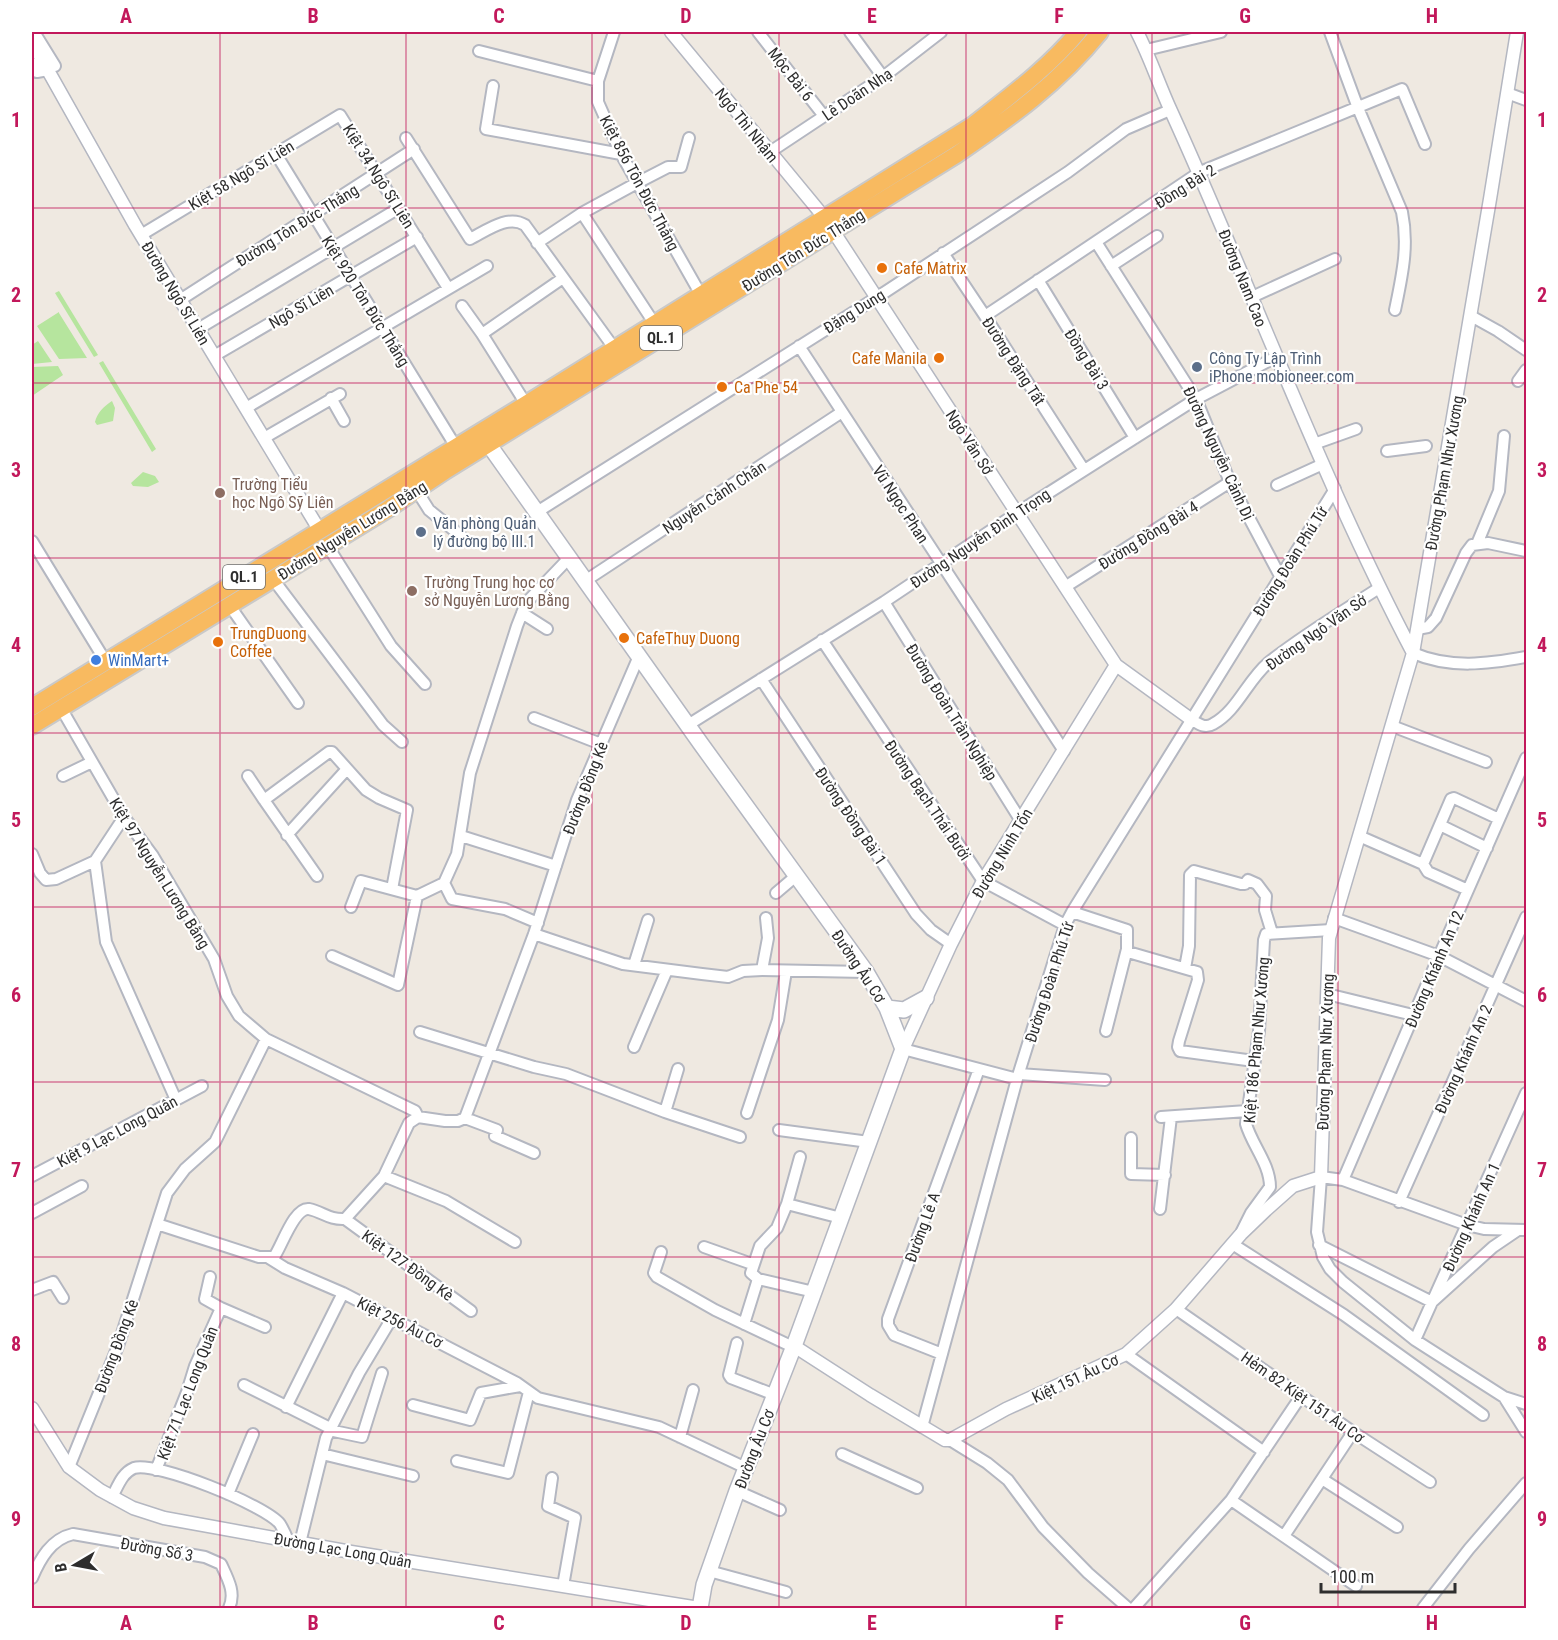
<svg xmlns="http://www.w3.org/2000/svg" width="1558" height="1640" font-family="'Roboto Condensed',sans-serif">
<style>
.green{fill:#b6e59e}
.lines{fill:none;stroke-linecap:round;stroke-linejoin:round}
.minor-casing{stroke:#b4b7c1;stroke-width:14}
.tertiary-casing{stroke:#b4b7c1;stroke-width:15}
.secondary-casing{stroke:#b4b7c1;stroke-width:18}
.trunk-casing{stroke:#c9c9c9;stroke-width:20}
.minor{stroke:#fff;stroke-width:10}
.tertiary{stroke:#fff;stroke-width:12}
.secondary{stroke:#fff;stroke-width:15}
.trunk{stroke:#f8ba60;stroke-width:16}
.grid{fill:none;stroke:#c2185b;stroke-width:1.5;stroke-opacity:0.55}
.food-dot{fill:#e8710a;stroke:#fff;stroke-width:2}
.service-dot{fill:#5c6f8a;stroke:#fff;stroke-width:2}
.education-dot{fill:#8d6e63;stroke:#fff;stroke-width:2}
.shop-dot{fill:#3f7fe0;stroke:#fff;stroke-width:2}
.labels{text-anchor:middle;stroke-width:4.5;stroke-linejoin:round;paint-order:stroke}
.shield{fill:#fff;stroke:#6d6d6d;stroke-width:1.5}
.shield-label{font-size:15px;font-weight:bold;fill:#2e2e2e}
.street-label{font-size:16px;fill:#2e2e2e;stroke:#fff}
.food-label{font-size:16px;fill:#c56008;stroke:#fff;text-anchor:start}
.service-label{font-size:16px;fill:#4e5e75;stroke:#fff;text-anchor:start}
.education-label{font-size:16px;fill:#785e54;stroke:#fff;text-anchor:start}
.shop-label{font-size:16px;fill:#366cbe;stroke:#fff;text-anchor:start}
.neatline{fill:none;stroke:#c2185b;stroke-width:2}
.grid-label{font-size:20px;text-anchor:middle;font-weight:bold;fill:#c2185b}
</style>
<rect width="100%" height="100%" fill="#efe9e1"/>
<path class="green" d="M59,291L98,355L94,357L55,293Z
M59,312V313L87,358L59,359L37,326Z
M38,341L52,362L32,364V345Z
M103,361L156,449L152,452L99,363Z
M58,366L63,375L32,396V367Z
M112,401L115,408L113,421L97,425L95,422C97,413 104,406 112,401Z
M143,472L155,476L159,482L148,487L133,486L131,483Z"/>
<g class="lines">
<defs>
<path id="minor" d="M34,32L55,66
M614,32L598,81V102L621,154L701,295
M758,32L824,116
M850,32L883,77
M1330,32L1358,108L1402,212C1409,246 1402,276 1395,310
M1146,50L1221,32
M479,51L598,81
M32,63L37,72L48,70
M493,86L486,129L621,154
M1507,93L1526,100
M406,138L470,239C486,231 508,214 525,225L614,348
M770,152L883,77L941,32
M276,154L456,447
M582,213L654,323
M141,235L340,115L448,288
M1096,242L1196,399L1230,482L1280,576
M537,243L582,213L637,183L668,167H681L689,138
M943,253L985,316L1084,470
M1111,266L1157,236
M1038,280L1135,438
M1252,297L1335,259
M180,300L414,149
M462,306L482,334L526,404
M985,316L1200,172L1402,89L1425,144
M1471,316L1498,331L1526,350
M198,329L399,208
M482,334L563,278
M799,346L1064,751
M214,356L417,237
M1518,381L1526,370
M331,398L344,421
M246,408L487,266
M264,438L340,394
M1314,444L1356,429
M1387,451L1426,446
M1277,485L1323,464
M417,491L429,510L460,535
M537,512L876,298L1068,172L1126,129L1170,110
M32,541L106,662
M1477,544L1499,491L1504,436
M327,545L391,646L425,684
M273,579L383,725L402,742
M585,581L842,412
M1065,587L1230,482
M884,602L1021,821
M230,606L298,703
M522,613L547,629
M1417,629L1428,627L1436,618L1466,553L1472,545L1488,543L1526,551
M822,640L983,881L1065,925
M1413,653C1450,669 1488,664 1526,657
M761,679L916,914L931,930L951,944
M61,708L124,817L153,856L214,959L227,996L239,1016L266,1039L415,1111L418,1117
M534,718L601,744
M1192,720C1199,724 1205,729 1213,724C1237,711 1247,681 1268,663C1303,635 1342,612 1379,588
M688,725L884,602L1017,513L1196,399L1276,357
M1392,726L1486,762
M63,776L92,762
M248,776L264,800
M124,817L95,861L106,942L176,1100
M1440,825L1487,848
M287,835L347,769
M461,836L556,866
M1359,836L1423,864
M32,854L40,873L46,880L56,879L95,861
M317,876L264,800L329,752H332L366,790L379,798L407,810L392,889
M444,883L457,854L470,773L517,626L526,603L569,558
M444,883L452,899L505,909L538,923
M1468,890L1428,872L1423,864L1451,799L1454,798L1499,819
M776,893L796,876
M351,907L361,881L417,896L444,883
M1072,912L1127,930V949L1128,952L1197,972L1198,980L1179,1041L1178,1047L1180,1051L1254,1061
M1334,918L1439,956L1526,1001
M534,934L623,964L702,974L728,977L743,971L762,970L866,972
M332,956L398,985L417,896
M634,965L648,920
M1185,968L1189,946L1190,875L1194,871L1241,884H1245L1248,880L1257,884L1266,896L1265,910L1272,933
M762,970L768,938L766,918
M1327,994L1413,1015
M1106,1031L1127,949
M420,1032L534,1067L566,1074L665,1112L740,1137
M634,1047L667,970
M903,1049L1017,1079
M1019,1074L1105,1080
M665,1112L678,1069
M747,1113L778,1020L786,971
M1161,1117L1247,1111
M465,1118L497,1130L495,1136L534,1153
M779,1130L869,1142
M1131,1138V1174L1165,1175
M32,1176L202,1086
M384,1176L446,1201L515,1242
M1343,1180L1439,956L1526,758
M1399,1202L1526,917
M787,1204L800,1157
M1160,1209L1171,1117
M32,1213L82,1186
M345,1219L471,1311
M157,1224L259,1257H274C282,1246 294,1207 309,1209C323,1212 329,1220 345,1219L384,1176L409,1123L418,1117L445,1121H458L465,1118L534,934L577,800L639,656
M1526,1230L1484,1229L1467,1225L1343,1180L1321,1177L1317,1232L1323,1257L1330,1269L1343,1282L1415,1340L1504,1397L1526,1404
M1242,1231L1251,1213L1270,1187C1270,1164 1252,1145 1246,1124L1259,1031L1264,940L1266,934L1331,930
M1234,1245L1344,1315L1483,1415
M1319,1245L1432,1302L1493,1247L1518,1230
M704,1247L752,1264
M661,1252L654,1273L657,1277L715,1310L793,1347
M269,1258L285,1268L343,1293L517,1383L538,1398L659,1427L746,1468
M210,1277L205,1299L221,1308
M32,1290L53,1282L63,1298
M814,1292L758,1279L751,1273L760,1246L777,1228L787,1204L841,1218
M1176,1309L1353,1432L1430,1482
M744,1324L758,1279
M1415,1340L1526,1093
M737,1343L729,1375L731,1378L775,1395
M942,1354L894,1335L888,1325V1319L979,1069
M1126,1354L1264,1452
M244,1385L330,1428
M1504,1397L1526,1432
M413,1405L470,1420L481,1393L520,1386
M286,1407L343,1293
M922,1427L1017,1079L1065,925L1072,912L1335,489
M329,1430L362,1437L382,1373
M680,1437L693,1390
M950,1440L987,1463L1008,1480L1043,1527L1088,1573L1128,1608
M322,1454L413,1476
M842,1454L917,1488
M457,1461L508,1473L529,1392
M69,1467L118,1346L167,1193L185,1169L215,1142L266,1039
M156,1470L187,1392L195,1366L221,1308L265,1327
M552,1478L548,1506L575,1518L563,1586
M1322,1479L1397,1527
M737,1491L780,1510
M228,1494L253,1434
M112,1497C118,1486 122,1473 134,1468C156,1461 265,1505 280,1524C283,1529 286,1535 288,1541
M1231,1500L1356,1586
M1284,1536L1353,1432
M300,1543L326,1438L359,1373L392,1318
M709,1571L786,1592
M32,1578C40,1559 51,1539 73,1534L205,1557L221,1564C228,1579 236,1593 229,1608
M1134,1608L1231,1500L1301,1396
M1423,1608L1469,1549L1526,1483"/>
<path id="tertiary" d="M671,32L824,217L1116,665L1192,720
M1137,32C1150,57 1159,85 1171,111C1253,291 1321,478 1413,653
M32,42L135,225L320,531
M903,1049L951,944L983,881L1116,665
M794,1346L870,1395L945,1440H950L1006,1409L1126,1354L1176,1309L1241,1234L1266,1210L1293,1186L1321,1177L1329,938L1413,653L1490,199L1517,32
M32,1408L69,1467L100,1490L133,1508L164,1518L351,1552L699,1608"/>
<path id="secondary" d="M482,435L701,744L866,972L887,1008L903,1049L794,1346L737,1491L704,1585L700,1608
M887,1008L904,1010L926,998"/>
<path id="trunk" d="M32,707L526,404L973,125C1010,96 1048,68 1078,32
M32,726L388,509L445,471L956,155C1010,118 1059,83 1100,32"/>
</defs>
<use href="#minor" class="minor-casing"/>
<use href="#tertiary" class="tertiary-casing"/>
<use href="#secondary" class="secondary-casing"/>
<use href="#trunk" class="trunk-casing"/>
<use href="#minor" class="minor"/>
<use href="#tertiary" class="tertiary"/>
<use href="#secondary" class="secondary"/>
<use href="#trunk" class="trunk"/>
</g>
<path class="grid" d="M220,32V1608M406,32V1608M592,32V1608M779,32V1608M966,32V1608M1152,32V1608M1338,32V1608M32,208H1526M32,383H1526M32,558H1526M32,733H1526M32,907H1526M32,1082H1526M32,1257H1526M32,1432H1526"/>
<g class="food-dot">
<circle cx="882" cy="268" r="6"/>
<circle cx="939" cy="358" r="6"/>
<circle cx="722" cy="387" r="6"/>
<circle cx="624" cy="638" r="6"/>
<circle cx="218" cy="642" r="6"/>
</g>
<g class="service-dot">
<circle cx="1197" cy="367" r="6"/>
<circle cx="421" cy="532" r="6"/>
</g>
<g class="education-dot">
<circle cx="220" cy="493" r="6"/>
<circle cx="412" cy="591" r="6"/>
</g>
<circle class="shop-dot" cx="96" cy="660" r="6"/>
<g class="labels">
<g class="shield">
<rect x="640" y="326" width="42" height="24" rx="4.5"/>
<rect x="223" y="565" width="42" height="24" rx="4.5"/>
</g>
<g class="shield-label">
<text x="661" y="343">QL.1</text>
<text x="244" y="582">QL.1</text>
</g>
<g class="street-label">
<text transform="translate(791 74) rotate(52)" y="6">Mộc Bài 6</text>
<text transform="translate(857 94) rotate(-34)" y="6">Lê Doãn Nhạ</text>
<text transform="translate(747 125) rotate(51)" y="6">Ngô Thì Nhậm</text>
<text transform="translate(241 175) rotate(-31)" y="6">Kiệt 58 Ngô Sĩ Liên</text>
<text transform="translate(379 176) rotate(58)" y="6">Kiệt 34 Ngô Sĩ Liên</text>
<text transform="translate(640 183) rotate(62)" y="6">Kiệt 856 Tôn Đức Thắng</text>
<text transform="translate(1185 186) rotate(-32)" y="6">Đồng Bài 2</text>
<text transform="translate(297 225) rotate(-32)" y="6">Đường Tôn Đức Thắng</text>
<text transform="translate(803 250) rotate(-32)" y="6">Đường Tôn Đức Thắng</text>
<text transform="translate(1243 278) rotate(68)" y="6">Đường Nam Cao</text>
<text transform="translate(176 293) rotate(59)" y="6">Đường Ngô Sĩ Liên</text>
<text transform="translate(366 301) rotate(58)" y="6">Kiệt 920 Tôn Đức Thắng</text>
<text transform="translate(301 306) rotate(-30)" y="6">Ngô Sĩ Liên</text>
<text transform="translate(854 311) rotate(-32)" y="6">Đặng Dung</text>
<text transform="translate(1087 359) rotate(58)" y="6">Đồng Bài 3</text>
<text transform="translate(1014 361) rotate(57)" y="6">Đường Đặng Tất</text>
<text transform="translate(970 442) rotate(57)" y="6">Ngô Văn Sở</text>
<text transform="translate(1219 453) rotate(65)" y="6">Đường Nguyễn Cảnh Dị</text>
<text transform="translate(1444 473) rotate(-80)" y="6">Đường Phạm Như Xương</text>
<text transform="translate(714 497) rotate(-33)" y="6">Nguyễn Cảnh Chân</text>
<text transform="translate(901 504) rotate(57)" y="6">Vũ Ngọc Phan</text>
<text transform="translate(352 530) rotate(-32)" y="6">Đường Nguyễn Lương Bằng</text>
<text transform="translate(1148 535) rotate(-32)" y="6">Đường Đồng Bài 4</text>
<text transform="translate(980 538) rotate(-34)" y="6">Đường Nguyễn Đình Trọng</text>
<text transform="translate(1290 561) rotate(-58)" y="6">Đường Đoàn Phú Tứ</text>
<text transform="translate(1316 632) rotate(-35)" y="6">Đường Ngô Văn Sở</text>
<text transform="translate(952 712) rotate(58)" y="6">Đường Đoàn Trần Nghiệp</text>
<text transform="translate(585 788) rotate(-69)" y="6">Đường Đồng Kè</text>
<text transform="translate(928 800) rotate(56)" y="6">Đường Bạch Thái Bưởi</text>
<text transform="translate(851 816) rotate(56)" y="6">Đường Đồng Bài 1</text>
<text transform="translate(1002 853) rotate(-59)" y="6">Đường Ninh Tốn</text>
<text transform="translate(160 873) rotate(58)" y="6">Kiệt 97 Nguyễn Lương Bằng</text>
<text transform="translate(859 966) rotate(56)" y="6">Đường Âu Cơ</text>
<text transform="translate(1434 969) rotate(-67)" y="6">Đường Khánh An 12</text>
<text transform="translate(1049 982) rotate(-72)" y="6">Đường Đoàn Phú Tứ</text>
<text transform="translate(1256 1040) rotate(-85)" y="6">Kiệt 186 Phạm Như Xương</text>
<text transform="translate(1325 1052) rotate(-88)" y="6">Đường Phạm Như Xương</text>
<text transform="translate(1463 1059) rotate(-66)" y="6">Đường Khánh An 2</text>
<text transform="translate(117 1131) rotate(-28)" y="6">Kiệt 9 Lạc Long Quân</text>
<text transform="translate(1471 1217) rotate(-66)" y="6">Đường Khánh An 1</text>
<text transform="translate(922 1227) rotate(-70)" y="6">Đường Lê A</text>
<text transform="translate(408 1265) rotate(36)" y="6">Kiệt 127 Đồng Kè</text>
<text transform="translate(400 1322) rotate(27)" y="6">Kiệt 256 Âu Cơ</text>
<text transform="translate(116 1346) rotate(-70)" y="6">Đường Đồng Kè</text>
<text transform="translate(1075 1378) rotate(-25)" y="6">Kiệt 151 Âu Cơ</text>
<text transform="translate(187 1393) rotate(-69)" y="6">Kiệt 71 Lạc Long Quân</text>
<text transform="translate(1303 1397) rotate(35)" y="6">Hẻm 82 Kiệt 151 Âu Cơ</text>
<text transform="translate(754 1449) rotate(-69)" y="6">Đường Âu Cơ</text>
<text transform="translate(157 1549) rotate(10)" y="6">Đường Số 3</text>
<text transform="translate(343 1550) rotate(10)" y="6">Đường Lạc Long Quân</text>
</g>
<g class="food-label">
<text x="894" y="274">Cafe Matrix</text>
<text x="927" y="364" text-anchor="end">Cafe Manila</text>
<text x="734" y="393">Ca Phe 54</text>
<text x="230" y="639">TrungDuong<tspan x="230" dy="18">Coffee</tspan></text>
<text x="636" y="644">CafeThuy Duong</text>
</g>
<g class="service-label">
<text x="1209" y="364">Công Ty Lập Trình<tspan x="1209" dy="18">iPhone mobioneer.com</tspan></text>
<text x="433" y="529">Văn phòng Quản<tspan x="433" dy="18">lý đường bộ III.1</tspan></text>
</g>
<g class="education-label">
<text x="232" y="490">Trường Tiểu<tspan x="232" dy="18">học Ngô Sỹ Liên</tspan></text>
<text x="424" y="588">Trường Trung học cơ<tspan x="424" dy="18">sở Nguyễn Lương Bằng</tspan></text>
</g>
<g class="shop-label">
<text x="108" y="666">WinMart+</text>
</g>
</g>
<rect width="1558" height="1640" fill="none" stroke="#ffffff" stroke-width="66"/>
<g transform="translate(75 1565) rotate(260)" stroke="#ffffff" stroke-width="4.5" paint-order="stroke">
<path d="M0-4.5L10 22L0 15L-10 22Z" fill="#2e2e2e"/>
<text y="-9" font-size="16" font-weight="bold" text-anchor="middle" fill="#2e2e2e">B</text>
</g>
<path d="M1321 1583v9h134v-9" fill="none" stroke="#2e2e2e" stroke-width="3"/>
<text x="1330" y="1583" font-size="18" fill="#2e2e2e" stroke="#ffffff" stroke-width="4.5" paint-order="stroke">100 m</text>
<rect x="33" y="33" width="1492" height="1574" class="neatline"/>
<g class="grid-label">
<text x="126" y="23">A</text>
<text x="313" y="23">B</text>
<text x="499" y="23">C</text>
<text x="686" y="23">D</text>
<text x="872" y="23">E</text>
<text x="1059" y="23">F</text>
<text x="1245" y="23">G</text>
<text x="1432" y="23">H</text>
<text x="16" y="127">1</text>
<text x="1542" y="127">1</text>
<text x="16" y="302">2</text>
<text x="1542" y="302">2</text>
<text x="16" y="477">3</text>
<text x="1542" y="477">3</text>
<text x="16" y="652">4</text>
<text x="1542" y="652">4</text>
<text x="16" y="827">5</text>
<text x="1542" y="827">5</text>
<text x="16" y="1002">6</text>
<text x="1542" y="1002">6</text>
<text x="16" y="1177">7</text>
<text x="1542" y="1177">7</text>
<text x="16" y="1351">8</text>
<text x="1542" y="1351">8</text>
<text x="16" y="1526">9</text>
<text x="1542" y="1526">9</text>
<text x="126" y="1630">A</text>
<text x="313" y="1630">B</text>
<text x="499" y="1630">C</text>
<text x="686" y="1630">D</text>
<text x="872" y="1630">E</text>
<text x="1059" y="1630">F</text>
<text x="1245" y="1630">G</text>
<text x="1432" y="1630">H</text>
</g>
</svg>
